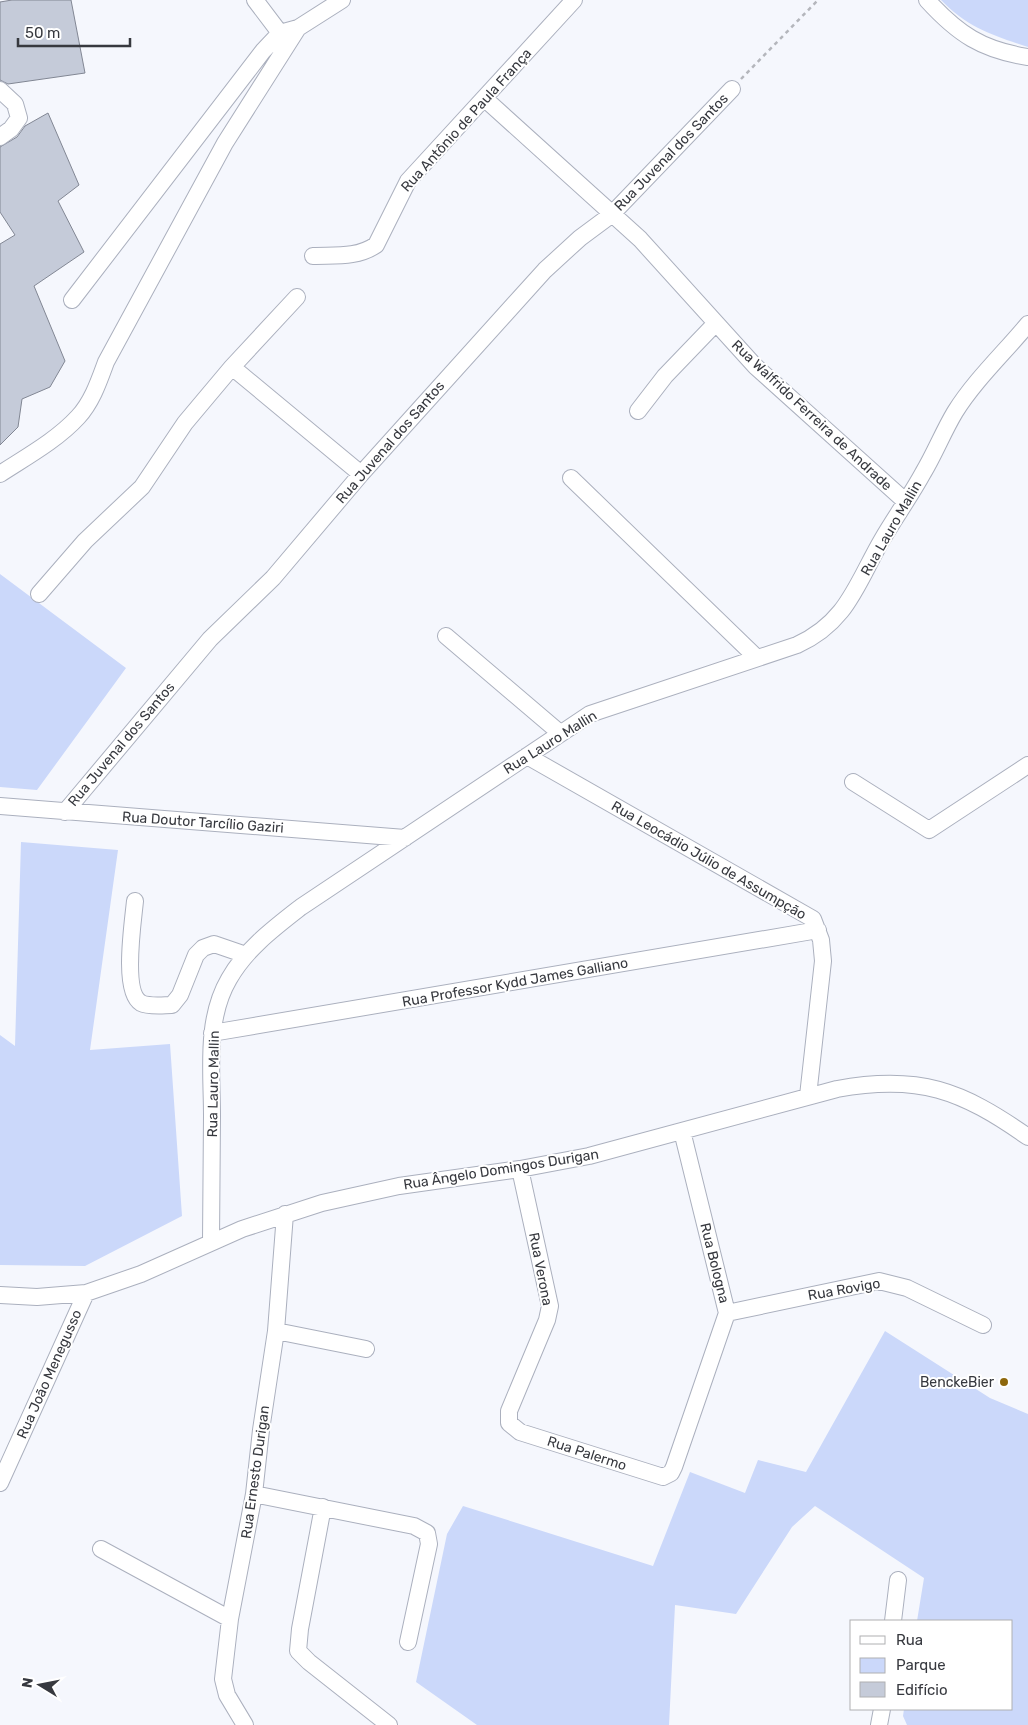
<svg xmlns="http://www.w3.org/2000/svg" width="1028" height="1725" font-family="Rubik,sans-serif">
<style>
.green{fill:#cbd8fa}
.building{fill:#c5cbd9;stroke:#828794}
.lines{fill:none;stroke-linecap:round;stroke-linejoin:round}
.minor-casing{stroke:#abb0be;stroke-width:18}
.path{stroke:#b4b6bc;stroke-width:2.5;stroke-dasharray:4 4;stroke-linecap:butt}
.minor{stroke:#fff;stroke-width:16}
.poi-dot{fill:#8e680d;stroke:#fff;stroke-width:2}
.labels{text-anchor:middle;stroke-width:4;stroke-linejoin:round;paint-order:stroke}
.street-label{font-size:14px;fill:#37393f;stroke:#fff}
.poi-label{font-size:14px;fill:#37393f;stroke:#fff;text-anchor:end}
</style>
<rect width="100%" height="100%" fill="#f5f7fd"/>
<path class="green" d="M941,0H1028V47C992,35 968,28 941,0Z
M0,574L126,668L37,790L0,787Z
M21,842L118,850L90,1050L170,1044L182,1216L85,1266L0,1265V1035L15,1046Z
M885,1331L990,1398L1028,1414V1725H907L903,1716L904,1709H1012V1621H917L924,1578L815,1506L792,1527L736,1614L675,1605L669,1725H477L416,1682L447,1534L463,1506L653,1566L690,1472L745,1493L758,1460L806,1472Z"/>
<path class="building" d="M12,0H71L85,73L8,84L0,80V2Z
M48,113L79,185L58,201L84,252L34,286L65,361L50,387L22,399L18,427L0,445V244L15,235L0,212V147L17,137L25,126Z"/>
<g class="lines">
<defs>
<path id="minor" d="M255,0L280,33
M927,0C958,34 982,50 1028,57
M0,90L15,104L19,118L11,129L0,137
M484,98L640,239L755,366L905,501
M313,256C335,255 357,258 376,245L408,181L574,0
M72,300L263,51L280,33L298,28L342,0
M232,367L361,474
M638,411L665,376L715,324
M0,474C26,457 57,440 78,417C92,402 99,381 106,362L225,143L298,28
M571,478L757,658
M39,594L85,541L142,487L185,423L232,367L297,297
M446,636L560,733
M527,756L813,919L821,940L823,961L808,1096
M853,782L929,830L1028,765
M0,806L405,838
M65,812L210,639L273,578L361,474L545,270L580,238L611,215L732,89
M135,901C133,922 122,992 141,1003C149,1007 164,1005 172,1005L180,995L196,955L203,948L214,944L246,955
M212,1033L818,930
M520,1169L550,1306L547,1320L509,1411V1423L520,1432L663,1477L671,1473L674,1467L727,1313L682,1131
M211,1241C211,1200 212,1158 212,1116C212,1071 205,1020 229,979C246,949 274,928 301,907L590,714L797,645C848,622 857,582 883,538C896,516 911,495 923,473C935,453 943,432 955,412C975,380 1004,353 1028,324
M0,1295L37,1297L86,1293L141,1274L242,1229L322,1203L399,1186L520,1169L589,1156L837,1089C919,1074 961,1090 1028,1137
M727,1313L879,1281L907,1288L983,1325
M276,1331L366,1349
M0,1483L86,1293
M254,1494L414,1526L427,1533L429,1544L408,1642
M323,1507L300,1629L298,1651L309,1662L389,1725
M101,1549L230,1619
M893,1621L898,1580
M245,1725L227,1695L223,1679L230,1619L254,1494L261,1430L276,1331L285,1214
M879,1725L882,1709"/>
</defs>
<use href="#minor" class="minor-casing"/>
<path class="path" d="M741,79L818,0"/>
<use href="#minor" class="minor"/>
</g>
<circle class="poi-dot" cx="1004" cy="1382" r="5"/>
<g class="labels">
<g class="street-label">
<text transform="translate(466 120) rotate(-48)" y="5">Rua Antônio de Paula França</text>
<text transform="translate(671 152) rotate(-46)" y="5">Rua Juvenal dos Santos</text>
<text transform="translate(812 415) rotate(43)" y="5">Rua Walfrido Ferreira de Andrade</text>
<text transform="translate(390 442) rotate(-49)" y="5">Rua Juvenal dos Santos</text>
<text transform="translate(891 528) rotate(-60)" y="5">Rua Lauro Mallin</text>
<text transform="translate(550 742) rotate(-32)" y="5">Rua Lauro Mallin</text>
<text transform="translate(121 744) rotate(-50)" y="5">Rua Juvenal dos Santos</text>
<text transform="translate(203 822) rotate(4)" y="5">Rua Doutor Tarcílio Gaziri</text>
<text transform="translate(709 860) rotate(30)" y="5">Rua Leocádio Júlio de Assumpção</text>
<text transform="translate(515 982) rotate(-10)" y="5">Rua Professor Kydd James Galliano</text>
<text transform="translate(213 1084) rotate(-89)" y="5">Rua Lauro Mallin</text>
<text transform="translate(501 1169) rotate(-9)" y="5">Rua Ângelo Domingos Durigan</text>
<text transform="translate(715 1263) rotate(76)" y="5">Rua Bologna</text>
<text transform="translate(541 1269) rotate(79)" y="5">Rua Verona</text>
<text transform="translate(844 1289) rotate(-10)" y="5">Rua Rovigo</text>
<text transform="translate(49 1374) rotate(-66)" y="5">Rua João Menegusso</text>
<text transform="translate(587 1453) rotate(18)" y="5">Rua Palermo</text>
<text transform="translate(255 1472) rotate(-82)" y="5">Rua Ernesto Durigan</text>
</g>
<g class="poi-label">
<text x="994" y="1387">BenckeBier</text>
</g>
</g>
<rect x="850" y="1620" width="162" height="90" fill="#ffffff" stroke="#afb0b2"/>
<rect x="860" y="1636" width="25" height="8" fill="#ffffff" stroke="#afb0b2"/>
<text x="896" y="1645" font-size="15" fill="#37393f">Rua</text>
<rect x="860" y="1658" width="25" height="15" fill="#cbd8fa" stroke="#afb0b2"/>
<text x="896" y="1670" font-size="15" fill="#37393f">Parque</text>
<rect x="860" y="1682" width="25" height="15" fill="#c5cbd9" stroke="#afb0b2"/>
<text x="896" y="1695" font-size="15" fill="#37393f">Edifício</text>
<g transform="translate(40 1685) rotate(280)" stroke="#ffffff" stroke-width="4" paint-order="stroke">
<path d="M0-4L9 19L0 12L-9 19Z" fill="#37393f"/>
<text y="-8" font-size="14" font-weight="bold" text-anchor="middle" fill="#37393f">N</text>
</g>
<path d="M18 38v8h112v-8" fill="none" stroke="#37393f" stroke-width="2.5"/>
<text x="25" y="38" font-size="15" fill="#37393f" stroke="#ffffff" stroke-width="4" paint-order="stroke">50 m</text>
</svg>
